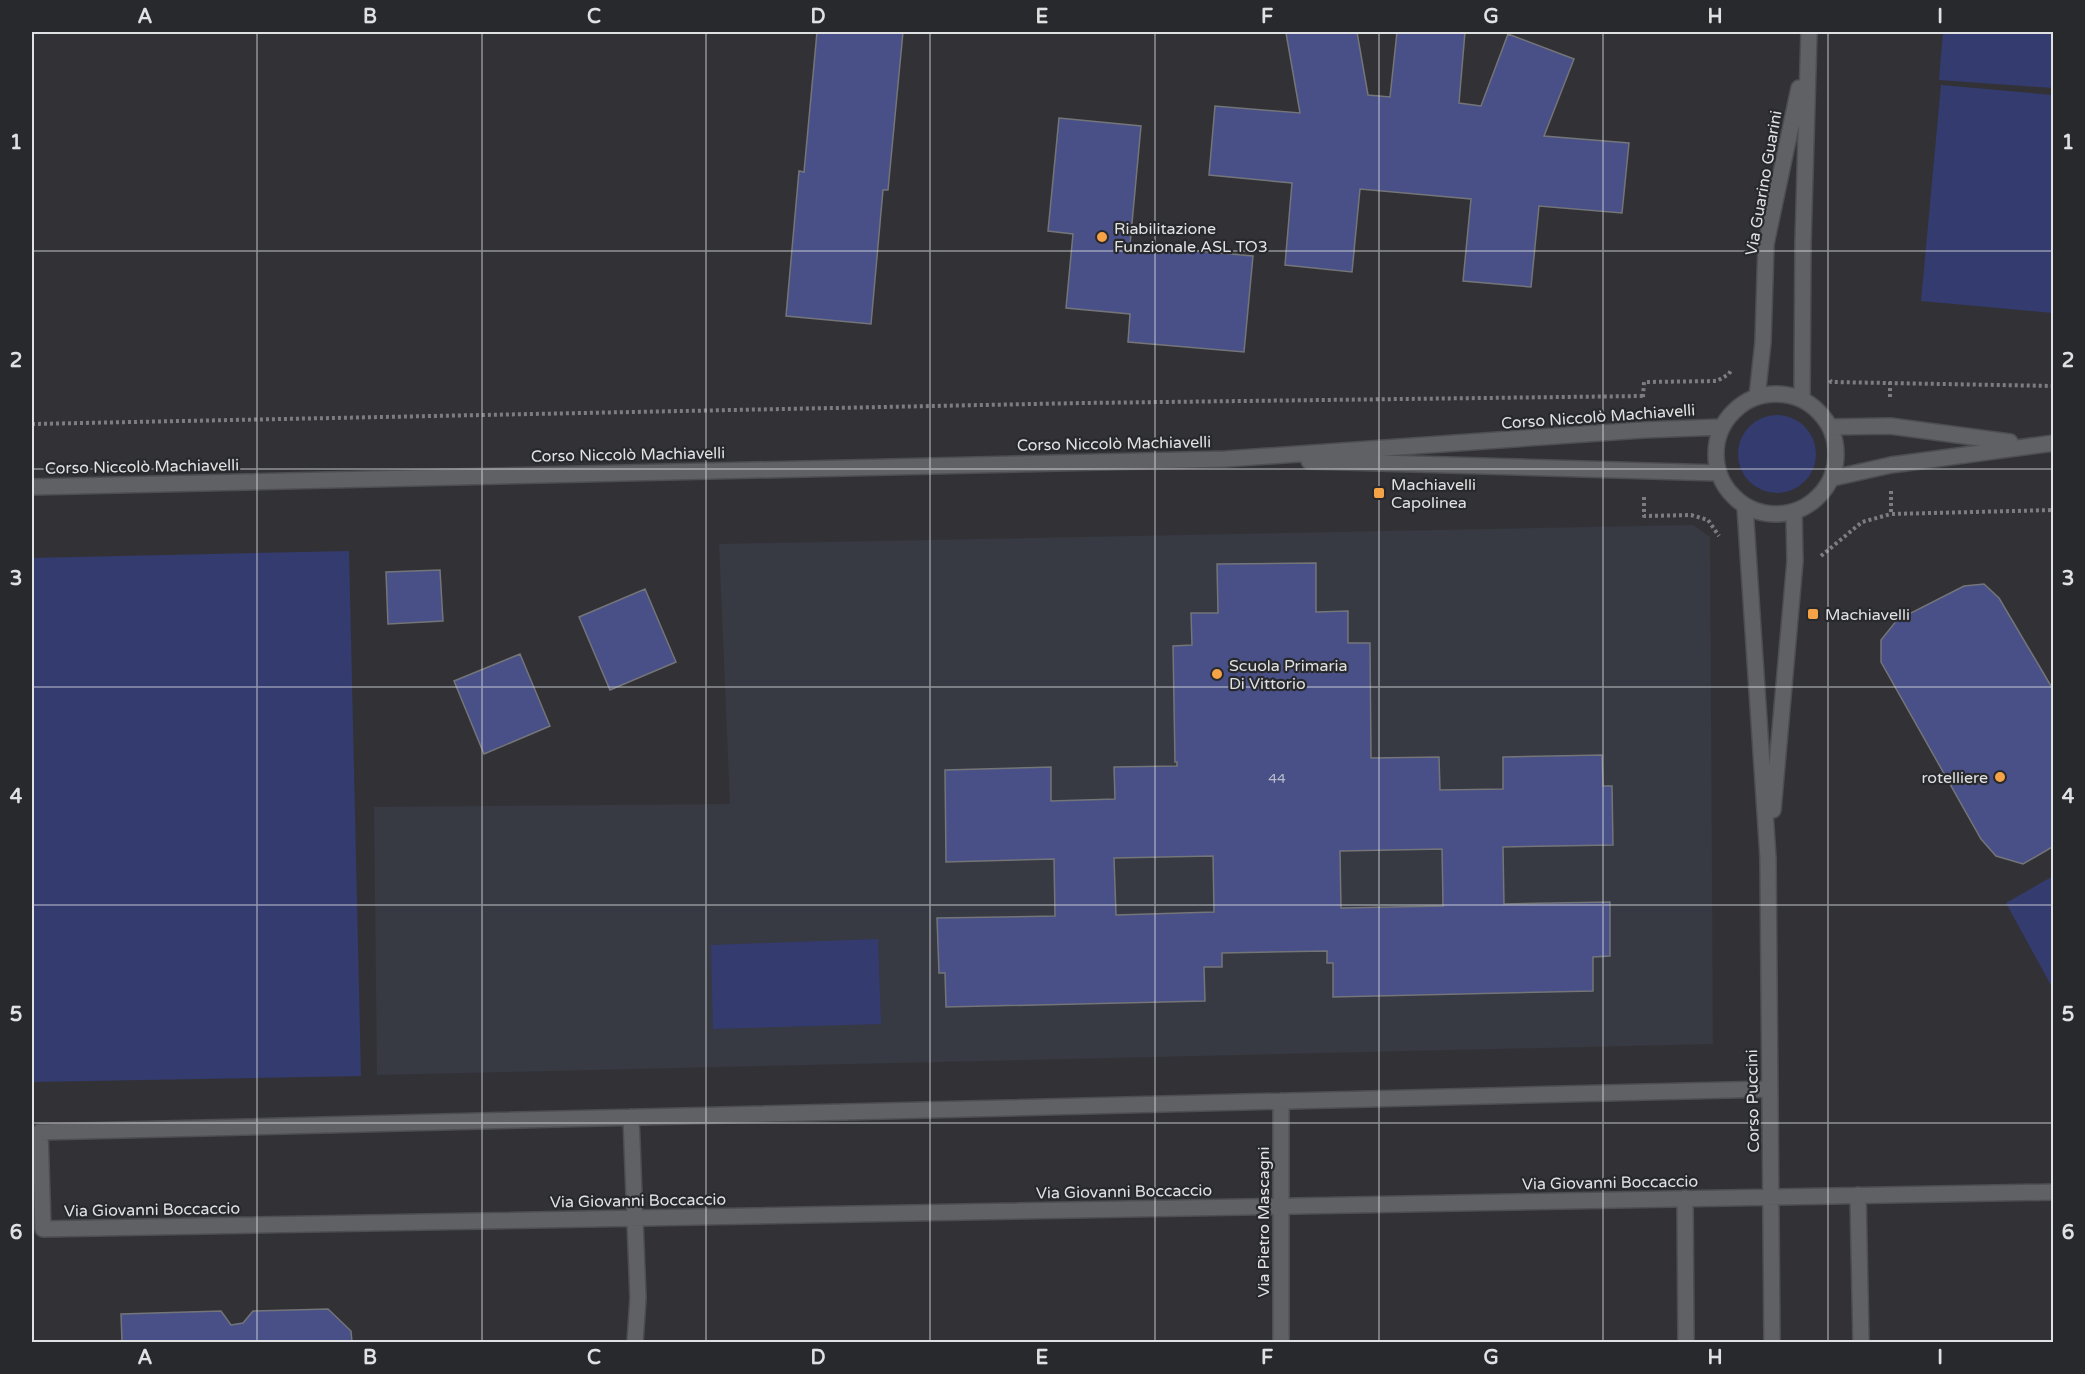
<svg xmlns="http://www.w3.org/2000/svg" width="2085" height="1374" font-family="'Varela Round',sans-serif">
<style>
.built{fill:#373943}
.green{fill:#343b6f}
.building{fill:#485087;stroke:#747579;stroke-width:1.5;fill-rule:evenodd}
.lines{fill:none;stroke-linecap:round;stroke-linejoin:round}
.minor-casing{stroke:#4d4e51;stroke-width:18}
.path{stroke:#7d7d80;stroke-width:4;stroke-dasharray:3 3;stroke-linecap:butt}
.minor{stroke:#606165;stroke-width:15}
.grid{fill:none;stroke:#e0e1e3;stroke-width:1.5;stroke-opacity:0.55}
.poi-dot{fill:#f5a346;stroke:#28292c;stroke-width:2}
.labels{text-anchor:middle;stroke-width:4.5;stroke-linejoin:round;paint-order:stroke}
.number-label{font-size:14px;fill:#babdcc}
.street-label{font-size:16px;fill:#e0e1e3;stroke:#28292c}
.poi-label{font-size:16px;fill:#e0e1e3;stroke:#28292c;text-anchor:start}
.neatline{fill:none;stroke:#e0e1e3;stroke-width:2}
.grid-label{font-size:20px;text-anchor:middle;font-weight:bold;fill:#e0e1e3}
</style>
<rect width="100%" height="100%" fill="#323236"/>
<path class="built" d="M1693,525L1710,537L1713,1044L377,1075L374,807L730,804L719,544Z"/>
<path class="green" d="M1943,32H2053V88L1939,80Z
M1941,85L2053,95V313L1921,301Z
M1738 454a39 39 0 1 1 78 0a39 39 0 1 1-78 0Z
M349,551L361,1076L32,1082V558Z
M2053,876V989L2006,903Z
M878,939L881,1024L713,1029L711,945Z"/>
<path class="building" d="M817,32H903L888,190H883L871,324L786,316L799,171L804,172Z
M1293,32H1357L1368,95L1390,97L1397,32H1465L1459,103L1481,106L1508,34L1574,59L1544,136L1629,143L1622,213L1539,206L1531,287L1463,281L1471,199L1360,189L1352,272L1285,265L1292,183L1209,175L1215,106L1300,113L1286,33Z
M1059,118L1141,126L1130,245L1253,256L1244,352L1128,342L1130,314L1066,308L1073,234L1048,231Z
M1316,563V612L1348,611V643H1370L1371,758L1439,757L1440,790L1503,789V757L1602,755L1603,786H1612L1613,845L1503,847L1504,904L1610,902V956L1593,957V991L1333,997V963H1327V951L1222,953V967H1204L1205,1001L946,1007L945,973H939L937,918L1055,916L1054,859L946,862L945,770L1051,767V801L1115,799L1114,767L1177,766V762H1175L1173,646L1192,645L1191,613H1218L1217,564ZM1442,849L1443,906L1341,908L1340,851ZM1213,856L1214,912L1116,915L1114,858Z
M440,570L443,621L388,624L386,572Z
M1984,584L1999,598L2054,691V846L2023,864L1996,856L1981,839L1881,662V640L1897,620L1964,586Z
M645,589L676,662L610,690L579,617Z
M520,654L550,726L484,754L454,681Z
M328,1309L351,1331L352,1342H122L121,1314L221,1311L231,1325L243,1323L253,1311Z"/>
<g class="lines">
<defs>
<path id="minor" d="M1716 454a60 60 0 1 1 120 0a60 60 0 1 1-120 0Z
M1757,397L1763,342L1766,244L1799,88
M1802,399L1803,243L1809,32
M1831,427L1890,426L2010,442
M1309,461L1718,473
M1833,478L1891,465L2054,443
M32,487L1226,459L1643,430L1722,427
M1745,507L1768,858L1772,1342
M1773,810L1795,561L1794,513
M1769,1089L40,1132L43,1229L2054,1192
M631,1117L638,1298L635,1342
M1858,1195L1861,1342
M1685,1198L1686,1342
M1281,1342V1101"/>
</defs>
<use href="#minor" class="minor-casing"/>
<path class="path" d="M1830,380L1831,382L2054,386
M1890,382V399
M1643,397L1644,382L1717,381L1729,374L1731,370
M32,424L1083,403L1643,396
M1891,491V514L2054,510
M1644,497V516L1691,515L1708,520L1719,536
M1821,556L1862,522L1891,514"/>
<use href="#minor" class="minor"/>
</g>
<path class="grid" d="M257,32V1342M482,32V1342M706,32V1342M930,32V1342M1155,32V1342M1379,32V1342M1603,32V1342M1828,32V1342M32,251H2054M32,469H2054M32,687H2054M32,905H2054M32,1123H2054"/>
<g class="poi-dot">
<circle cx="1102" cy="237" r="6"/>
<rect x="1373" y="487" width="12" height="12" rx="3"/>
<rect x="1807" y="608" width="12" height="12" rx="3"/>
<circle cx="1217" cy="674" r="6"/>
<circle cx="2000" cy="777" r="6"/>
</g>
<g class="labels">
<g class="number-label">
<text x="1277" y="783">44</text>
</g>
<g class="street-label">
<text transform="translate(1763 183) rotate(-80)" y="6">Via Guarino Guarini</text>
<text transform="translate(1598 416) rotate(-4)" y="6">Corso Niccolò Machiavelli</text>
<text transform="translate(1114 443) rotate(-1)" y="6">Corso Niccolò Machiavelli</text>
<text transform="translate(628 454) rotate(-1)" y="6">Corso Niccolò Machiavelli</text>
<text transform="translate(142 466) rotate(-1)" y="6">Corso Niccolò Machiavelli</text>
<text transform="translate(1752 1101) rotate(-91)" y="6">Corso Puccini</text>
<text transform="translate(1610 1182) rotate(-1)" y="6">Via Giovanni Boccaccio</text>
<text transform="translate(1124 1191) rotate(-1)" y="6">Via Giovanni Boccaccio</text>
<text transform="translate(638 1200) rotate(-1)" y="6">Via Giovanni Boccaccio</text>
<text transform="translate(152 1209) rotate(-1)" y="6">Via Giovanni Boccaccio</text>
<text transform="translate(1263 1222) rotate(-90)" y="6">Via Pietro Mascagni</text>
</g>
<g class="poi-label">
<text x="1114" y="234">Riabilitazione<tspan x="1114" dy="18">Funzionale ASL TO3</tspan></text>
<text x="1391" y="490">Machiavelli<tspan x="1391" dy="18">Capolinea</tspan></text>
<text x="1825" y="620">Machiavelli</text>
<text x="1229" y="671">Scuola Primaria<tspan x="1229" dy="18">Di Vittorio</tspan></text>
<text x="1988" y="783" text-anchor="end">rotelliere</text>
</g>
</g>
<rect width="2085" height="1374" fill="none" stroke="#28292c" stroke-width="66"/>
<rect x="33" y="33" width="2019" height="1308" class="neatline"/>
<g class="grid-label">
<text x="145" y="23">A</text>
<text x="370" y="23">B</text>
<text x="594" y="23">C</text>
<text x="818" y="23">D</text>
<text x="1042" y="23">E</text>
<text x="1267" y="23">F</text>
<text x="1491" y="23">G</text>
<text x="1715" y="23">H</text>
<text x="1940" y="23">I</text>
<text x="16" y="149">1</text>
<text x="2068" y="149">1</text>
<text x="16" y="367">2</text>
<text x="2068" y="367">2</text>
<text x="16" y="585">3</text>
<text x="2068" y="585">3</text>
<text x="16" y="803">4</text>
<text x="2068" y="803">4</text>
<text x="16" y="1021">5</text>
<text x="2068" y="1021">5</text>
<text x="16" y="1239">6</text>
<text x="2068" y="1239">6</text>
<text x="145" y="1364">A</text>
<text x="370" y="1364">B</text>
<text x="594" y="1364">C</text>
<text x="818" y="1364">D</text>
<text x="1042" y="1364">E</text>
<text x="1267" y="1364">F</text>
<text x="1491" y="1364">G</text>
<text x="1715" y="1364">H</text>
<text x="1940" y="1364">I</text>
</g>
</svg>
